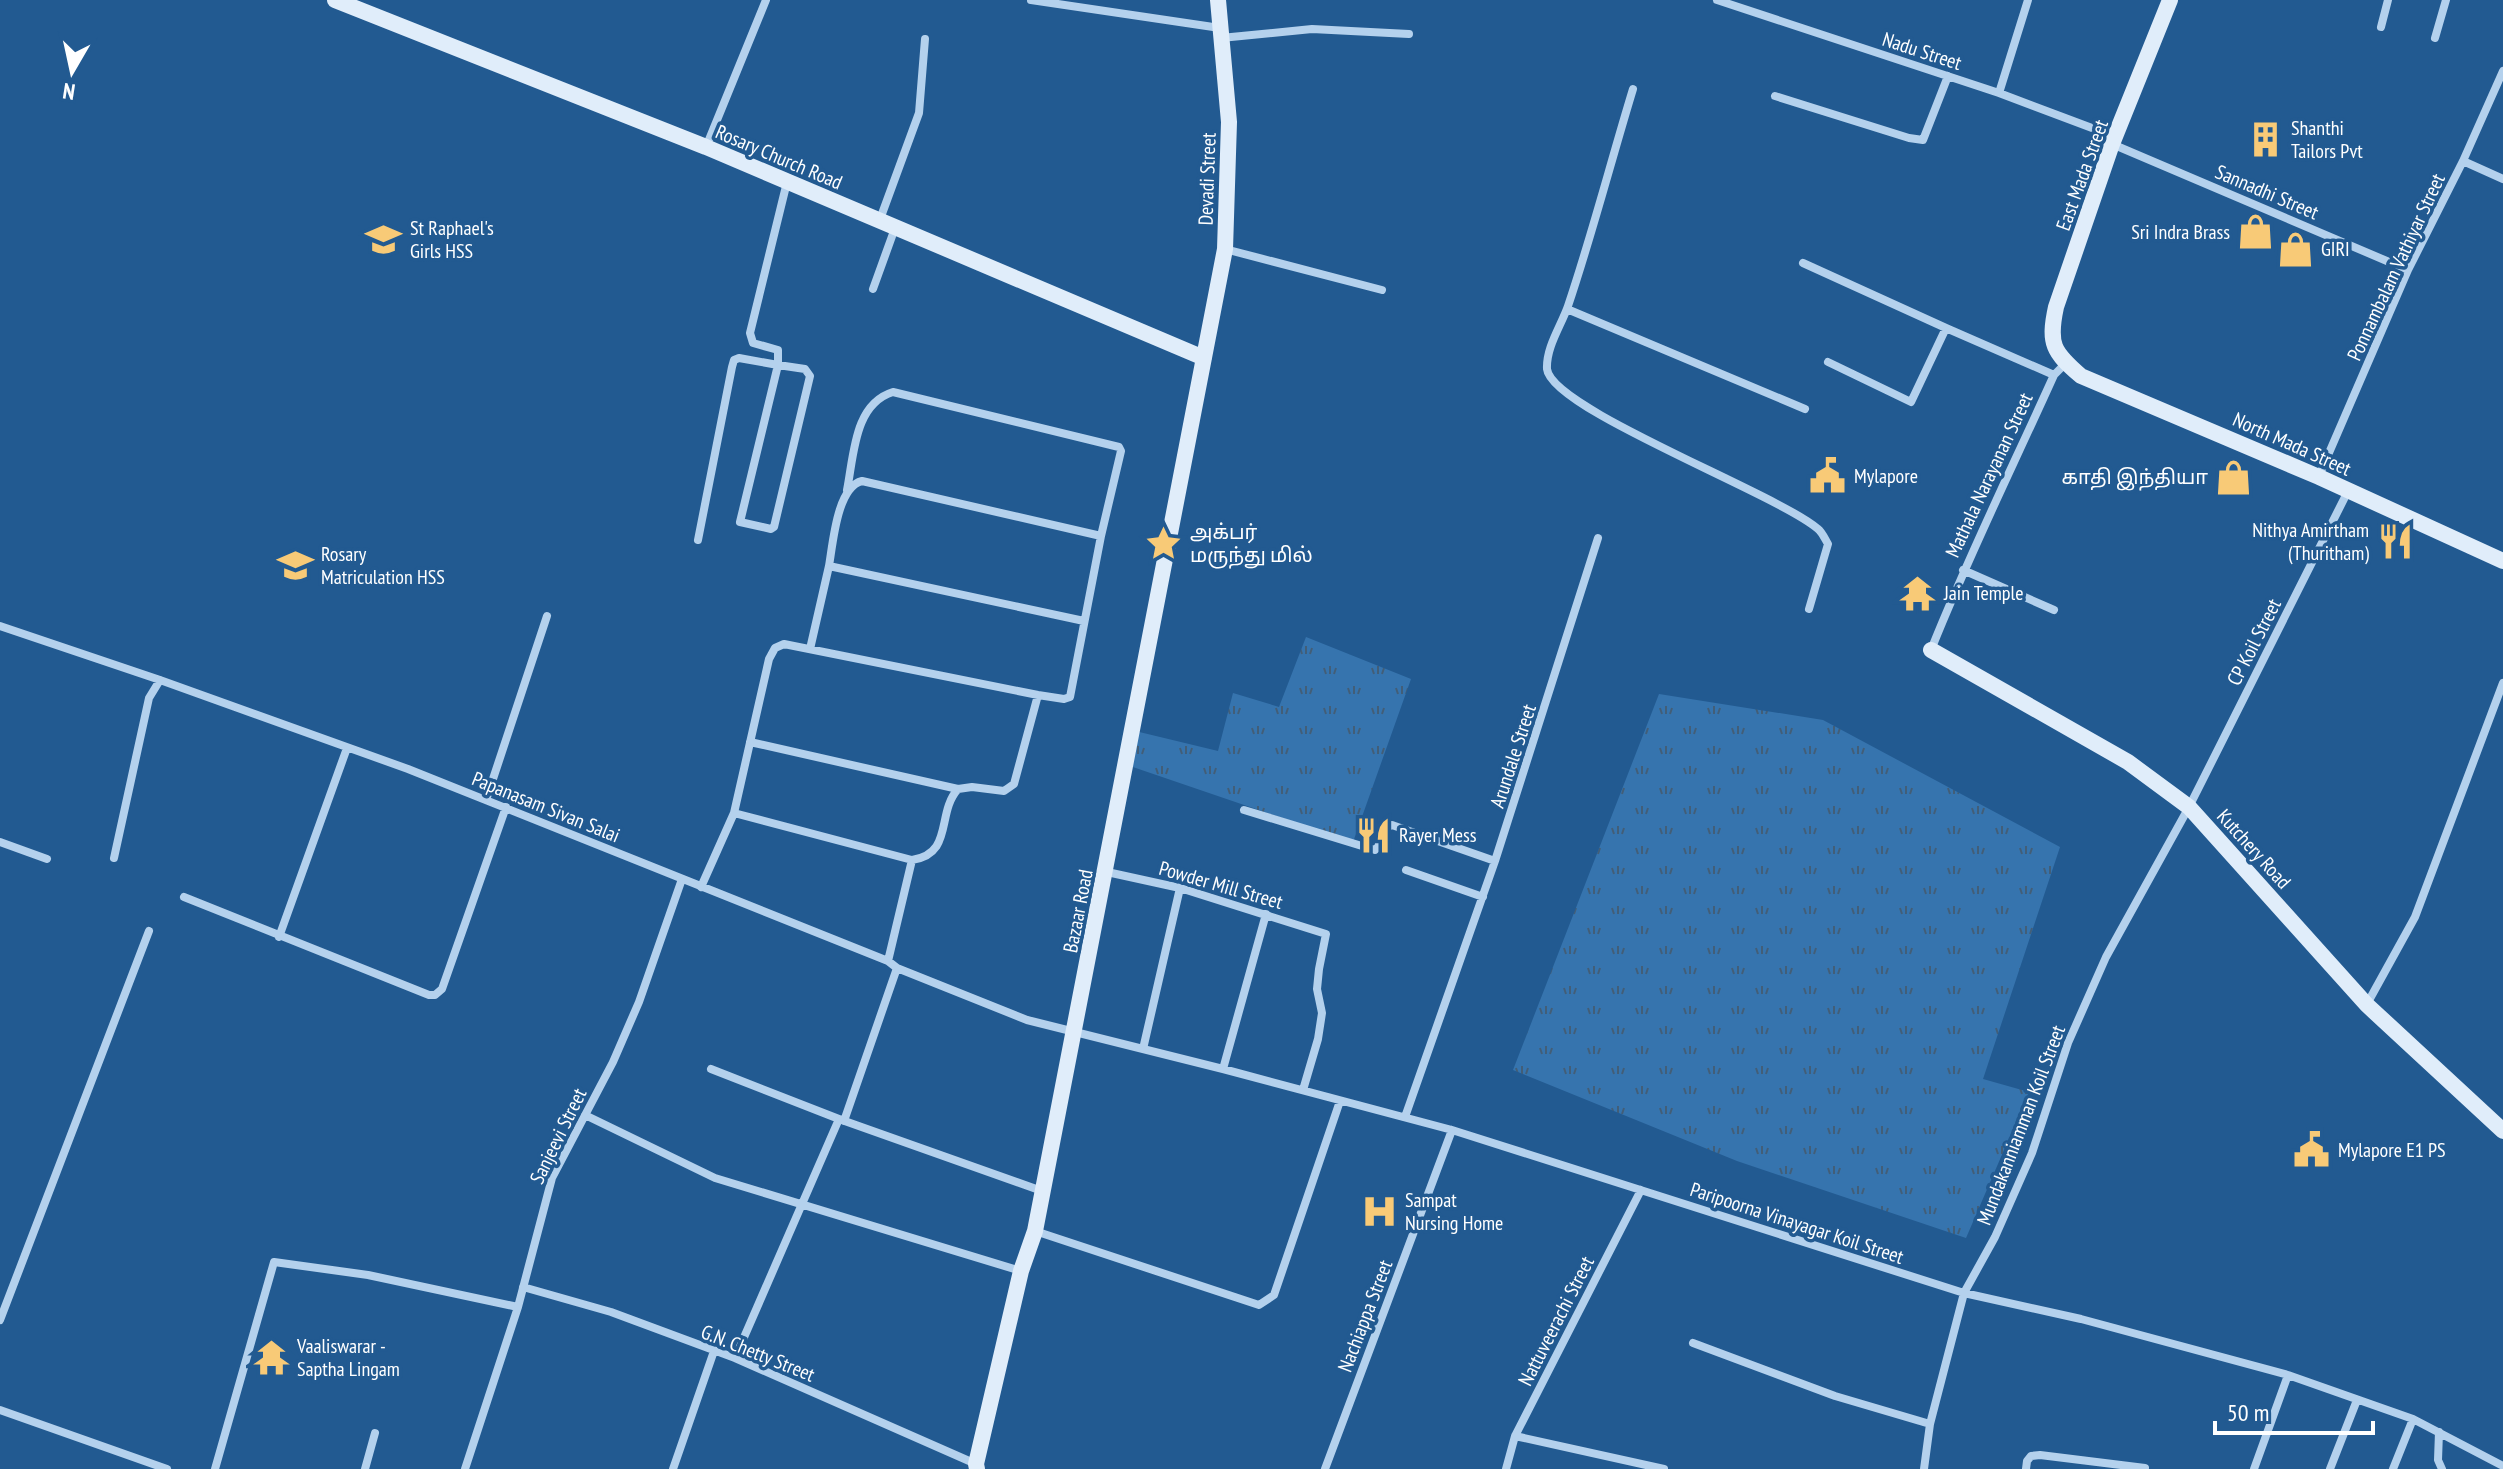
<svg xmlns="http://www.w3.org/2000/svg" width="2503" height="1469" font-family="'PT Sans Narrow','Noto Sans Tamil',sans-serif">
<style>
.grass{fill:url(#grass-tufts)}
.lines{fill:none;stroke-linecap:round;stroke-linejoin:round}
.street{stroke:#b4d1ed;stroke-width:8}
.secondary{stroke:#e0edfa;stroke-width:16}
.labels{text-anchor:middle;stroke-width:7;stroke-linejoin:round;paint-order:stroke}
.street-label{font-size:20px;fill:#fff;stroke:#225a91}
.poi-label{font-size:20px;fill:#fff;stroke:#225a91;text-anchor:start}
</style>
<defs>
<pattern id="grass-tufts" width="24" height="20" patternUnits="userSpaceOnUse" patternTransform="scale(2)"><rect width="24" height="20" fill="#3674ae"/><path d="M3 7l-1-3M5 7V3M7 7l1-3M15 17l-1-3M17 17v-4M19 17l1-3" fill="none" stroke="#425e78"/></pattern>
</defs>
<rect width="100%" height="100%" fill="#225a91"/>
<path class="grass" d="M1306,637L1411,679L1353,842L1127,765L1131,730L1218,751L1233,693L1279,707Z
M1659,694L1823,720L2060,847L1983,1079L2029,1092L1966,1238L1737,1161L1513,1070Z"/>
<g class="lines">
<path class="street" d="M1031,0L1220,28
M1717,0L1999,93L2116,137
M2381,27L2388,0
M1221,38L1312,29L1409,34
M2435,38L2446,0
M1633,89C1611,161 1592,235 1568,306C1561,326 1546,347 1547,369C1551,409 1778,494 1818,529C1822,532 1825,539 1828,544L1809,609
M1999,93L2028,0
M1775,96L1909,138L1923,140L1948,76
M2112,144L2408,270
M706,147L766,0
M2463,161L2503,179
M879,222L919,113L925,39
M1225,249L1382,290
M1803,263L1946,328
M873,289L895,228
M1567,309L1805,409
M1828,362L1911,402L1946,328L2054,375
M2319,476L2408,270L2463,161L2503,71
M698,540L732,367L734,360L739,358L778,365L740,522L771,529L774,527L810,376L805,369L778,365V350L753,343L750,333L787,182
M829,566C833,543 837,487 862,481L1101,536
M1963,570L2054,610
M0,626L160,680L408,769L888,961L897,968L1027,1020L1223,1069L1452,1130L1964,1293L2081,1319L2288,1375L2413,1419L2503,1466
M810,649L829,566L1084,621
M1931,650C1968,557 2013,466 2054,375L2066,363
M750,742L958,789
M486,800L547,616
M1244,810L1375,850L1378,847L1385,828L1392,825L1495,861
M734,813L912,860C954,854 936,813 958,789L972,787L1004,791L1014,784L1038,695
M0,842L47,859
M114,858L149,698L160,680
M1406,870L1483,897
M1107,872L1180,888L1326,934L1319,969L1317,989L1322,1013L1318,1039L1303,1090
M701,887L734,813L769,659L775,648L784,644L1038,695L1064,699L1070,697L1101,536L1121,451L1119,447L893,392C854,404 854,455 847,490
M184,897L429,995H435L442,989L506,807
M279,937L347,748
M888,961L912,860
M2367,1004L2415,917L2503,683
M1143,1049L1180,888
M711,1069L839,1119L1042,1191
M1223,1069L1266,914
M585,1115L715,1178L1021,1271
M1405,1117L1495,861L1598,538
M844,1121L897,968
M1035,1231L1259,1305L1274,1295L1340,1101
M523,1287L611,1312L735,1358L976,1464
M0,1320L149,931
M1693,1343L1835,1396L1930,1424
M735,1358L839,1119
M0,1410L167,1469
M2439,1432L2438,1460L2442,1469
M1515,1436L1664,1469
M215,1469L274,1262L368,1275L518,1307
M365,1469L375,1433
M465,1469L518,1307L552,1178L613,1062L639,1002L682,879
M673,1469L714,1351
M1325,1469L1452,1130
M1506,1469L1515,1436L1641,1190
M1924,1469L1930,1424L1964,1293L1995,1237L2032,1153L2068,1043L2106,957L2189,807L2348,491
M2026,1469L2027,1461L2031,1456L2040,1455L2145,1468
M2254,1469L2288,1375
M2330,1469L2357,1400
M2393,1469L2413,1419"/>
<path class="secondary" d="M335,0L706,147L1204,358
M2170,0L2112,144L2056,307C2048,344 2053,352 2081,376L2319,477L2503,561
M1931,650L2128,762L2189,807L2367,1005L2503,1131
M977,1469L976,1464L1021,1271L1035,1231L1225,249L1229,122L1218,0"/>
</g>
<defs>
<symbol id="building-bare" viewBox="-9 -9 18 18"><path d="M-4-6H4V6H1V3H-1V6H-4ZM-2.5-4.3h1.7v1.8h-1.7ZM.8-4.3h1.7v1.8H.8ZM-2.5-1h1.7V.8h-1.7ZM.8-1h1.7V.8H.8Z" fill="#f8ca77" stroke="#225a91" stroke-width="2.5" paint-order="stroke"/></symbol>
<symbol id="shop-bare" viewBox="-9 -9 18 18"><path d="M-5-2.5h2.3a2.7 3.5 0 0 1 5.4 0H5L5.5 6h-11ZM-1.5-2.5h3a1.5 2.3 0 0 0-3 0Z" fill="#f8ca77" stroke="#225a91" stroke-width="2.5" paint-order="stroke"/></symbol>
<symbol id="school-bare" viewBox="-9 -9 18 18"><path d="M0-5L7-2L0 1L-7-2ZM-4 1L0 2.5L4 1V4Q0 6-4 4Z" fill="#f8ca77" stroke="#225a91" stroke-width="2.5" paint-order="stroke"/></symbol>
<symbol id="civic-bare" viewBox="-9 -9 18 18"><path d="M-.6-6.5H3V-4.5H.6V-3L4-1V1h2V6H-6V1h2V-1L-.6-3ZM-1.2 2.5V6h2.4V2.5Z" fill="#f8ca77" stroke="#225a91" stroke-width="2.5" paint-order="stroke"/></symbol>
<symbol id="restaurant-bare" viewBox="-9 -9 18 18"><path d="M-5-6h1v4h1v-4h1v4h1v-4h1v5L-1.5 .5V6h-2V.5L-5-1ZM5-6V6H3V1.5H1.5Q1.5-4 5-6Z" fill="#f8ca77" stroke="#225a91" stroke-width="2.5" paint-order="stroke"/></symbol>
<symbol id="sight-bare" viewBox="-9 -9 18 18"><path d="M0-6L1.8-2.2L6-1.7L2.9 1.2L3.7 5.4L0 3.3L-3.7 5.4L-2.9 1.2L-6-1.7L-1.8-2.2Z" fill="#f8ca77" stroke="#225a91" stroke-width="2.5" paint-order="stroke"/></symbol>
<symbol id="temple-bare" viewBox="-9 -9 18 18"><path d="M0-6L5-2H3V0L6.5 2.5H4V6H1.5V3h-3V6H-4V2.5H-6.5L-3 0V-2H-5Z" fill="#f8ca77" stroke="#225a91" stroke-width="2.5" paint-order="stroke"/></symbol>
<symbol id="hospital-bare" viewBox="-9 -9 18 18"><path d="M-5-5h3v3.5h4V-5h3V5h-3V1.5h-4V5h-3Z" fill="#f8ca77" stroke="#225a91" stroke-width="2.5" paint-order="stroke"/></symbol>
</defs>
<g fill-rule="evenodd">
<use href="#building-bare" x="2240" y="114" width="51" height="51"/>
<use href="#shop-bare" x="2230" y="206" width="51" height="51"/>
<use href="#school-bare" x="358" y="214" width="51" height="51"/>
<use href="#shop-bare" x="2270" y="224" width="51" height="51"/>
<use href="#civic-bare" x="1802" y="450" width="51" height="51"/>
<use href="#shop-bare" x="2208" y="452" width="51" height="51"/>
<use href="#restaurant-bare" x="2370" y="516" width="51" height="51"/>
<use href="#sight-bare" x="1138" y="518" width="51" height="51"/>
<use href="#school-bare" x="270" y="540" width="51" height="51"/>
<use href="#temple-bare" x="1892" y="568" width="51" height="51"/>
<use href="#restaurant-bare" x="1348" y="810" width="51" height="51"/>
<use href="#civic-bare" x="2286" y="1124" width="51" height="51"/>
<use href="#hospital-bare" x="1354" y="1186" width="51" height="51"/>
<use href="#temple-bare" x="246" y="1332" width="51" height="51"/>
</g>
<g class="labels">
<g class="street-label">
<text transform="translate(1922 51) rotate(18)" y="7">Nadu Street</text>
<text transform="translate(779 157) rotate(23)" y="7">Rosary Church Road</text>
<text transform="translate(2082 175) rotate(-70)" y="7">East Mada Street</text>
<text transform="translate(1207 179) rotate(-88)" y="7">Devadi Street</text>
<text transform="translate(2267 192) rotate(23)" y="7">Sannadhi Street</text>
<text transform="translate(2396 267) rotate(-65)" y="7">Ponnambalam Vathiyar Street</text>
<text transform="translate(2292 444) rotate(24)" y="7">North Mada Street</text>
<text transform="translate(1989 475) rotate(-65)" y="7">Mathala Narayanan Street</text>
<text transform="translate(2254 642) rotate(-63)" y="7">CP Koil Street</text>
<text transform="translate(1513 756) rotate(-72)" y="7">Arundale Street</text>
<text transform="translate(546 807) rotate(22)" y="7">Papanasam Sivan Salai</text>
<text transform="translate(2254 849) rotate(48)" y="7">Kutchery Road</text>
<text transform="translate(1221 885) rotate(16)" y="7">Powder Mill Street</text>
<text transform="translate(1078 911) rotate(-79)" y="7">Bazaar Road</text>
<text transform="translate(2021 1125) rotate(-69)" y="7">Mundakanniamman Koil Street</text>
<text transform="translate(558 1136) rotate(-64)" y="7">Sanjeevi Street</text>
<text transform="translate(1797 1223) rotate(18)" y="7">Paripoorna Vinayagar Koil Street</text>
<text transform="translate(1365 1316) rotate(-69)" y="7">Nachiappa Street</text>
<text transform="translate(1556 1321) rotate(-63)" y="7">Nattuveerachi Street</text>
<text transform="translate(758 1353) rotate(22)" y="7">G.N. Chetty Street</text>
</g>
<g class="poi-label">
<text x="2291" y="135">Shanthi<tspan x="2291" dy="23">Tailors Pvt</tspan></text>
<text x="410" y="235">St Raphael's<tspan x="410" dy="23">Girls HSS</tspan></text>
<text x="2230" y="239" text-anchor="end">Sri Indra Brass</text>
<text x="2321" y="256">GIRI</text>
<text x="1854" y="483">Mylapore</text>
<text x="2208" y="484" text-anchor="end">காதி இந்தியா</text>
<text x="2369" y="537" text-anchor="end">Nithya Amirtham<tspan x="2369" dy="23">(Thuritham)</tspan></text>
<text x="1190" y="539">அக்பர்<tspan x="1190" dy="23">மருந்து மில்</tspan></text>
<text x="321" y="561">Rosary<tspan x="321" dy="23">Matriculation HSS</tspan></text>
<text x="1944" y="600">Jain Temple</text>
<text x="1399" y="842">Rayer Mess</text>
<text x="2338" y="1157">Mylapore E1 PS</text>
<text x="1405" y="1207">Sampat<tspan x="1405" dy="23">Nursing Home</tspan></text>
<text x="297" y="1353">Vaaliswarar -<tspan x="297" dy="23">Saptha Lingam</tspan></text>
</g>
</g>
<g transform="translate(72 72) rotate(189)" stroke="#225a91" stroke-width="6" paint-order="stroke">
<path d="M0-6L14 30L0 20L-14 30Z" fill="#ffffff"/>
<text y="-12" font-size="22" font-weight="bold" text-anchor="middle" fill="#ffffff">N</text>
</g>
<path d="M2215 1421v12h158v-12" fill="none" stroke="#ffffff" stroke-width="4"/>
<text x="2227" y="1421" font-size="24" fill="#ffffff" stroke="#225a91" stroke-width="6" paint-order="stroke">50 m</text>
</svg>
